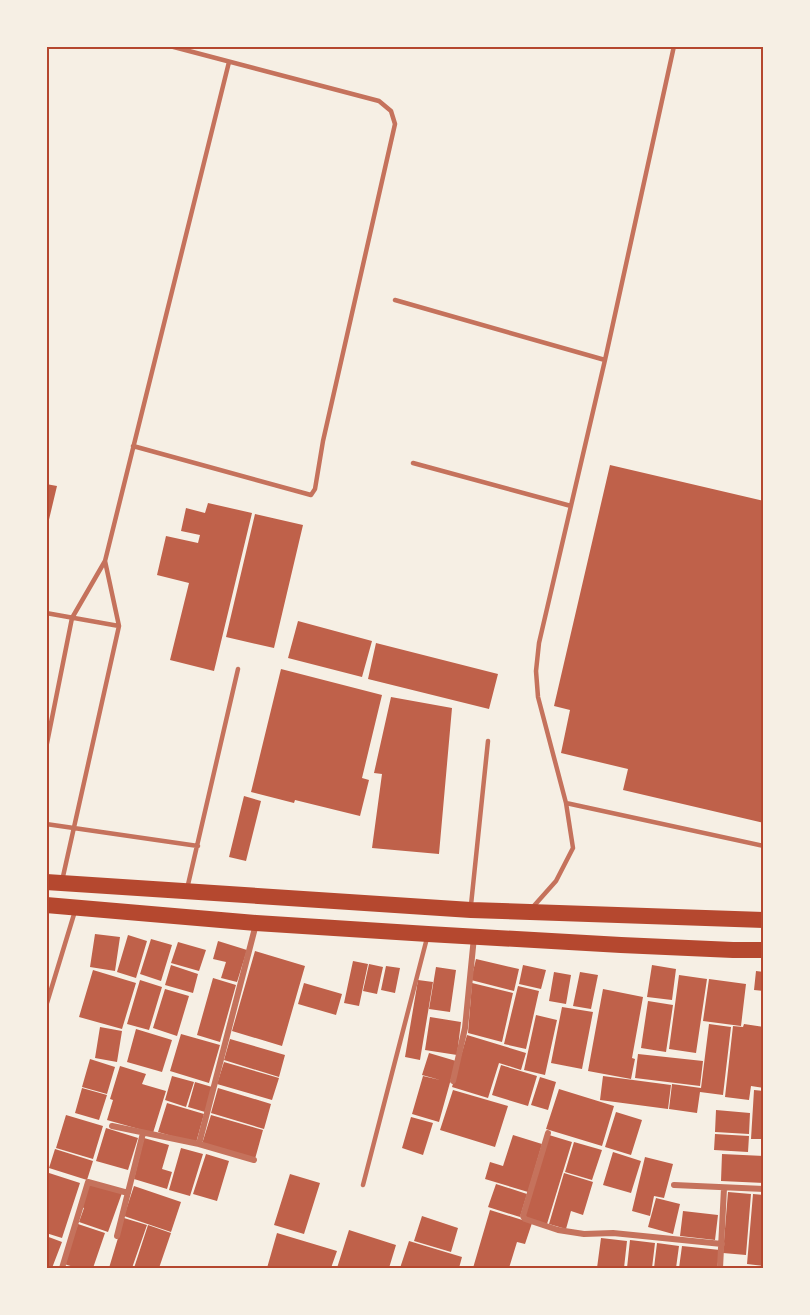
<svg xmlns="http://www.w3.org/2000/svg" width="810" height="1315" font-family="Arial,sans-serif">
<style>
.building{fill:#bf614a}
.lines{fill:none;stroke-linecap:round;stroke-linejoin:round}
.service{stroke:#c5725c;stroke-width:4.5}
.minor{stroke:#c5725c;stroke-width:6}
.trunk{stroke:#b5482f;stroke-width:16}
.neatline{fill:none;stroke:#b5482f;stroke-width:2}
</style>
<rect width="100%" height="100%" fill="#f6efe4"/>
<path class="building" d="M610,465L764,501V823L623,790L628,769L561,753L570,710L554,706Z
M46,484L57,486L47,528H46Z
M208,503L252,513L214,671L170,660L189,583L157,575L166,536L198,543L200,535L181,531L186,508L205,513Z
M255,514L303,525L274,648L226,637Z
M298,621L372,641L362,677L288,658Z
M376,643L498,674L489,709L368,679Z
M281,669L382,695L362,778L369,780L360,816L295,800L294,803L251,792Z
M391,697L452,708L439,854L372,848L382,774L374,773Z
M244,796L261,801L246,861L229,857Z
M95,934L120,937L115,971L90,967Z
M128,935L147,941L136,978L117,972Z
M151,939L172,945L161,981L140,974Z
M218,941L247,950L237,982L221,978L226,962L213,959Z
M178,942L206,950L199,971L171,963Z
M255,951L305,966L282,1046L232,1031Z
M476,959L519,969L514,991L471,980Z
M353,961L368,964L359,1006L344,1003Z
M369,964L383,967L377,994L363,991Z
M171,965L198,974L193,993L165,985Z
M523,965L546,970L541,989L519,984Z
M652,965L676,969L672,1000L647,997Z
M386,966L400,968L395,993L381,990Z
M436,967L456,970L450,1012L429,1009Z
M93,970L136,983L122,1029L79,1017Z
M756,971L764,972V991L754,990Z
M554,972L571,975L566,1004L549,1001Z
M580,972L598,975L591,1009L573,1006Z
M679,975L707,979L696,1053L669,1049Z
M213,978L236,985L220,1042L197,1035Z
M709,979L746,984L741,1026L703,1021Z
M140,980L162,987L149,1030L127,1024Z
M418,980L433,982L420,1060L405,1057Z
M304,983L342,994L336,1015L298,1004Z
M472,983L513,993L502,1042L468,1033Z
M518,986L539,991L526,1049L504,1044Z
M165,989L189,996L177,1036L153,1028Z
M603,989L643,997L632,1058L635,1059L631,1079L588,1071Z
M648,1001L673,1005L666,1052L641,1048Z
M562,1007L593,1012L582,1069L551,1063Z
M536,1015L557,1020L545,1075L524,1070Z
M430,1017L461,1022L457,1055L425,1050Z
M709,1024L731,1027L723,1095L700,1092L697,1113L669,1109L672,1084L701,1088Z
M744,1024L764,1027V1088L751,1086L749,1100L725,1097L733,1026L743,1027Z
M100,1027L122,1031L117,1062L95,1058Z
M136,1029L172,1040L162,1072L127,1062Z
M181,1034L220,1045L209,1083L170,1071Z
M467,1035L526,1053L521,1070L499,1063L488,1098L452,1087Z
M230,1039L285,1055L279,1077L224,1060Z
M429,1053L456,1061L439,1122L412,1114L423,1076L440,1080L422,1075Z
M638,1054L703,1061L700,1086L635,1078Z
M90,1059L115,1067L107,1094L82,1087Z
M224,1062L279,1078L272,1100L217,1084Z
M501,1065L537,1076L528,1106L492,1095Z
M120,1066L146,1074L142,1084L166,1091L153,1133L107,1120L113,1100L110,1099Z
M172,1076L194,1082L186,1107L165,1100Z
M603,1076L671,1085L668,1109L600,1100Z
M540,1077L556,1082L548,1110L531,1105Z
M195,1082L212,1087L205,1112L188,1107Z
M82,1088L107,1095L99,1120L75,1113Z
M218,1088L271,1104L264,1129L211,1113Z
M559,1089L614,1106L602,1146L546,1129Z
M453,1090L508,1106L495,1147L440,1130Z
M754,1090L764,1091V1139H751Z
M167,1103L204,1114L196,1143L158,1132Z
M716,1110L750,1113L749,1134L715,1132Z
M616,1112L642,1120L631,1155L605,1147Z
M66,1115L103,1126L93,1159L56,1148Z
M211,1115L263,1130L255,1159L202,1144Z
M411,1117L433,1123L423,1155L402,1148Z
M106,1128L138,1138L128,1170L96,1161Z
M715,1134L749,1136L748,1152L714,1150Z
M513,1135L542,1144L528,1192L485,1179L490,1162L503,1166Z
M549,1135L572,1142L547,1224L524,1217Z
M144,1138L169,1145L162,1169L172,1172L167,1189L134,1179Z
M574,1142L602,1150L592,1180L565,1172Z
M181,1148L203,1154L190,1196L169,1190Z
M55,1149L93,1161L87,1180L49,1168Z
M613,1152L641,1161L631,1193L603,1185Z
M206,1154L229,1161L217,1201L193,1194Z
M722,1154L764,1156V1183L721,1181Z
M645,1157L673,1164L664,1198L654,1196L650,1216L632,1211Z
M49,1173L80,1183L62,1238L46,1233V1181Z
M564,1173L593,1182L583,1215L571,1211L566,1229L549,1224Z
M290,1174L320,1183L304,1234L274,1225Z
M89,1184L122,1193L108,1232L79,1222L84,1208L82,1207Z
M496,1184L527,1194L520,1217L488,1207Z
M134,1186L181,1202L171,1232L124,1216Z
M728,1192L751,1194L746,1255L723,1253Z
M753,1194L764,1195V1266L747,1264Z
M656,1198L680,1204L673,1234L648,1227Z
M490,1210L532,1223L525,1244L517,1242L509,1268H473Z
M683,1211L718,1215L715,1240L680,1236Z
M422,1216L458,1228L451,1252L414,1241Z
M124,1218L147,1225L132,1268H109Z
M78,1224L105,1233L93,1268H77L64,1264Z
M148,1225L171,1233L159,1268H134Z
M349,1230L396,1245L389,1268H337Z
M277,1233L337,1251L331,1268H267Z
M46,1236L62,1242L52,1268H46Z
M601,1238L627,1241L624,1268H597Z
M630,1240L655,1243L652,1268H627Z
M409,1241L462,1257L459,1268H400Z
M657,1243L679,1246L676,1268H654Z
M682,1246L720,1250L717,1268H679Z"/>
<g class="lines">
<path class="service" d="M395,300L605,360
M133,446L311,495L315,489L323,441L395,124L391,111L379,101L170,46
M413,463L571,506
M46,613L119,626
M46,748L72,618L105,561L229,62
M566,803L764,846
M46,824L198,846
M62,881L119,626L105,561
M187,889L238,669
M471,905L488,741
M532,908L556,881L573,848L566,803L538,697L536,671L539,643L605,360L674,46
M46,1006L75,911
M363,1185L427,938"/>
<path class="minor" d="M453,1081L465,1028L474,937
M112,1126L199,1144L254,1160
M548,1133L523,1216L525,1219L558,1230L584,1234L613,1233L722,1244
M199,1144L256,924
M674,1185L764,1189
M117,1236L143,1133
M62,1268L88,1182L128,1193
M720,1268L724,1188"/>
<path class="trunk" d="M46,882L471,910L764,920
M46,905L256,923L428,934L621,945L733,950H764"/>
</g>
<rect width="810" height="1315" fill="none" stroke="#f6efe4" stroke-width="96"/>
<rect x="48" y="48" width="714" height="1219" class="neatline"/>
</svg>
